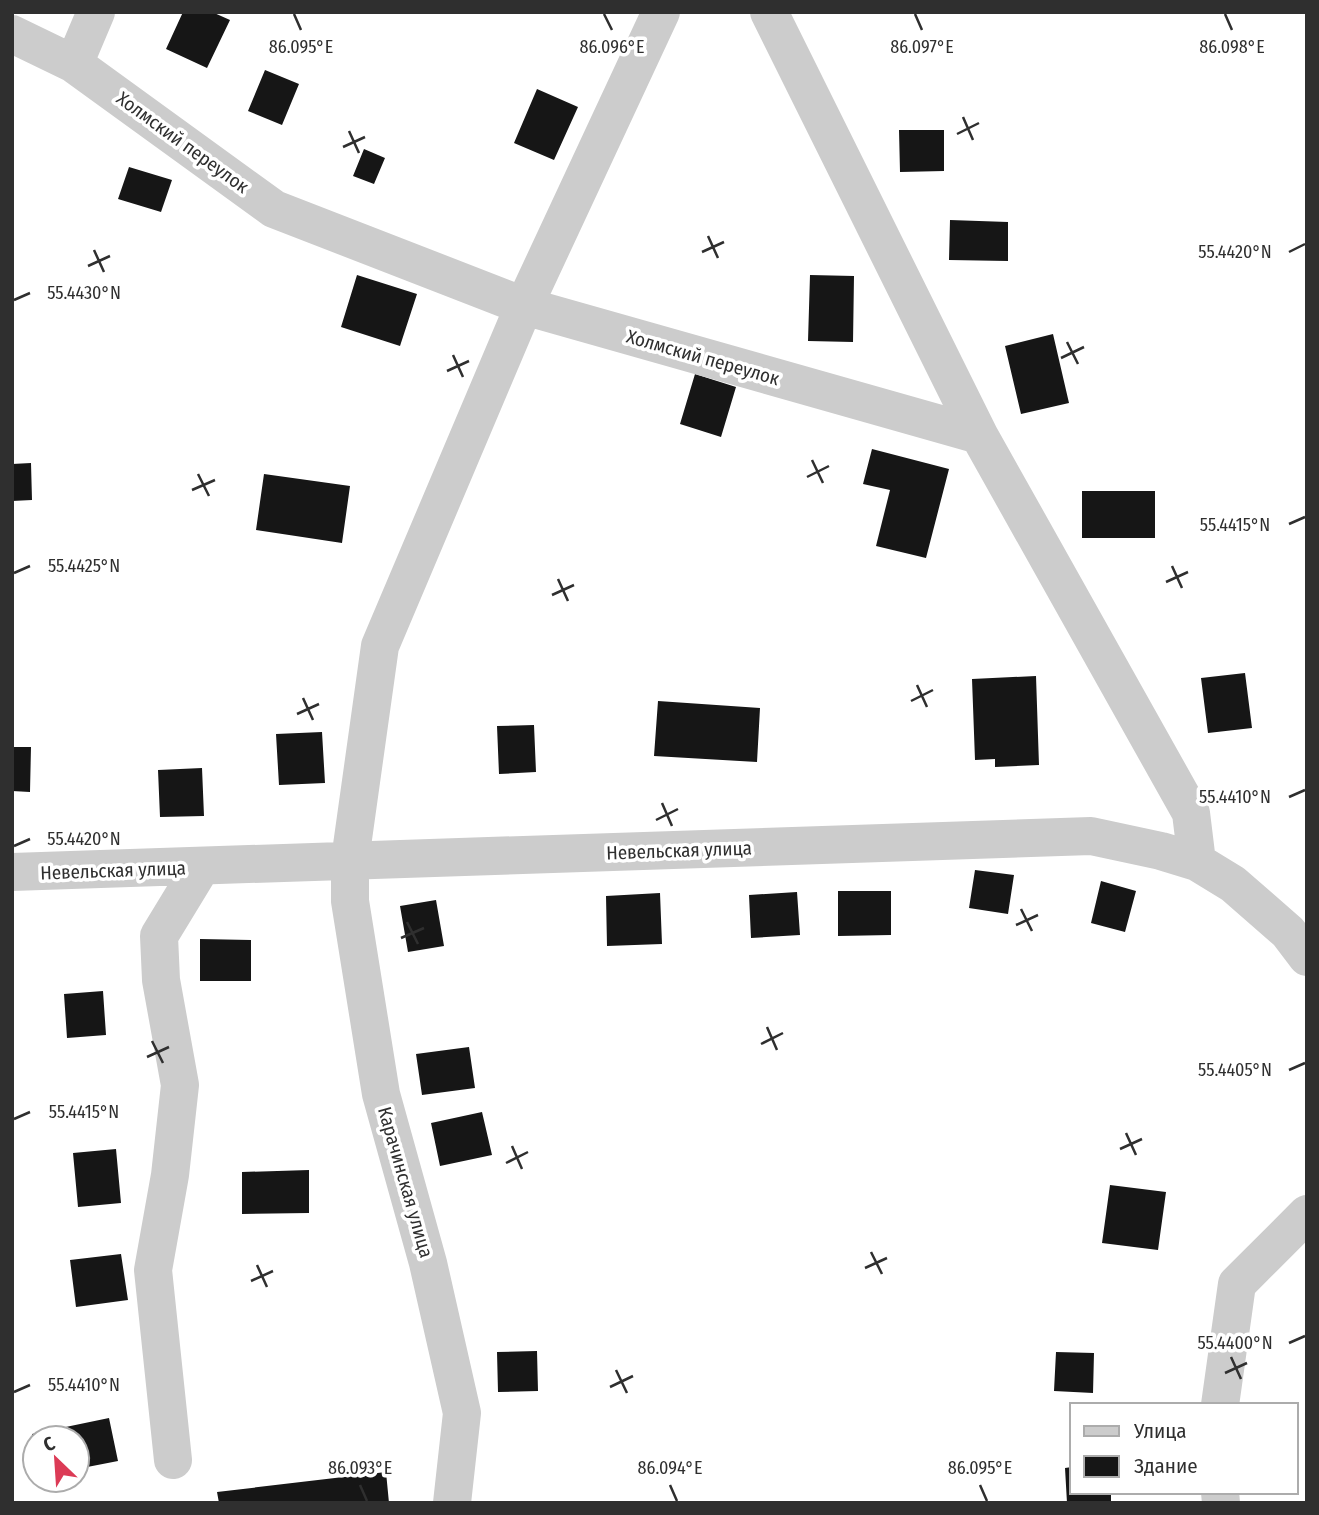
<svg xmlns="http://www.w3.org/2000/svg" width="1319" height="1515" font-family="'Fira Sans Condensed',sans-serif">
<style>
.building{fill:#161616}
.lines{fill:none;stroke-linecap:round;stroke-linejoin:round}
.minor{stroke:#ccc;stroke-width:38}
.ticks{fill:none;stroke:#2f2f2f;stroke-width:2.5}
.labels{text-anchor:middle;stroke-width:7;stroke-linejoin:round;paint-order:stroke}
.street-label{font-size:19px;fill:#2f2f2f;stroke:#fff}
.ticks-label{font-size:18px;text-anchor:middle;fill:#2f2f2f;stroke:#fff;stroke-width:7;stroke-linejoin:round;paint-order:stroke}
</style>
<rect width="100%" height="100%" fill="#fff"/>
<path class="building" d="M183,12H212L230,20L207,68L166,49Z
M265,70L299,84L282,125L248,111Z
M537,89L578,107L554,160L514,143Z
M899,130H944V171L900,172Z
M364,149L385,158L374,184L353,176Z
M129,167L172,180L161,212L118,199Z
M950,220L1008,222V261L949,260Z
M357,275L417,294L400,346L341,327Z
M810,275L854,276L853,342L808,341Z
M1053,334L1069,403L1021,414L1005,346Z
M695,374L736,387L721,437L680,424Z
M872,449L949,469L926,558L876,546L890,490L863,484Z
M31,463L32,500L12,501V464Z
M264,474L350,486L342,543L256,530Z
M1082,491H1155V538H1082Z
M1245,673L1252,728L1208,733L1201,678Z
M1036,676L1039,765L995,767V759L975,760L972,679Z
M658,701L760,708L757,762L654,756Z
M534,725L536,772L499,774L497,726Z
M322,732L325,783L279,785L276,734Z
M12,747H31L30,792L12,791Z
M202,768L204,816L160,817L158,770Z
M975,870L1014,875L1008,914L969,908Z
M1101,881L1136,891L1125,932L1091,923Z
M838,891H891V935L838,936Z
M797,892L800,935L751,938L749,895Z
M660,893L662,944L607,946L606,896Z
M436,900L444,946L408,952L400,906Z
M200,939L251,940V981H200Z
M103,991L106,1035L67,1038L64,994Z
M469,1047L475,1088L422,1095L416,1054Z
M482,1112L492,1155L440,1166L431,1123Z
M116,1149L121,1203L78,1207L73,1153Z
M309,1170V1213L242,1214V1172Z
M1110,1185L1166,1192L1158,1250L1102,1243Z
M121,1254L128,1300L76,1307L70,1260Z
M537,1351L538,1391L498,1392L497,1352Z
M1056,1352L1094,1353L1093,1393L1054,1391Z
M109,1418L118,1461L77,1469V1438H33L32,1434Z
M1072,1467V1492H1111V1503H1067L1065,1468Z
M386,1472L389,1503H219L217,1492Z"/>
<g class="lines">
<path class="minor" d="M769,12L979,435
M12,34L74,64L274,209L524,306L979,435L1191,813L1197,862
M74,64L96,12
M12,872L1091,836L1161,851L1197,862L1233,884L1288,932L1307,957
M1220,1405L1237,1284L1307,1214
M173,1460L153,1270L170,1175L180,1085L161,980L159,936L201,867
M1220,1492L1221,1503
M452,1503L462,1413L428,1263L381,1094L350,901V860L380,646L524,306L661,12"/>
</g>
<path class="ticks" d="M294,14L301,30M604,14L612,30M915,14L922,30M1225,14L1232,30M963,117L973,140M349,131L359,153M957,134L979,123M343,147L365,137M708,236L718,258M94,250L104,272M702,252L724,242M1289,252L1305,244M88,266L110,256M14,300L30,293M1067,342L1078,364M453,355L463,377M1061,358L1084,347M447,371L469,361M812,460L823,483M198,474L209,496M807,477L829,466M192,490L215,480M1289,524L1305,517M1172,566L1182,588M14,573L30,566M558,579L568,601M1166,582L1188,572M552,595L574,585M917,685L927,707M303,698L313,720M911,701L933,690M297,714L319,704M1289,797L1305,790M662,803L672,826M656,820L678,809M14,846L30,839M1021,909L1032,931M407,922L418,944M1016,925L1038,915M401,938L424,928M767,1027L777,1050M152,1041L163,1063M761,1044L783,1033M147,1057L169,1047M1289,1070L1305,1063M14,1119L30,1112M1126,1133L1136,1155M512,1146L522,1169M1120,1149L1142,1139M506,1163L528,1152M871,1252L882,1274M257,1265L267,1287M865,1268L887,1258M251,1281L273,1271M1289,1343L1305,1336M1231,1357L1241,1379M616,1370L627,1393M1225,1373L1247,1363M610,1387L633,1376M14,1392L30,1385M360,1485L367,1501M670,1485L677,1501M980,1485L987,1501"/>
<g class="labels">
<g class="street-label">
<text transform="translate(183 142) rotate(36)" y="7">Холмский переулок</text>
<text transform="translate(703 357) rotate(16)" y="7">Холмский переулок</text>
<text transform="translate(679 850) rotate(-2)" y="7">Невельская улица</text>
<text transform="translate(113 870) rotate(-2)" y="7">Невельская улица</text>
<text transform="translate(406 1182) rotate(74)" y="7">Карачинская улица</text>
</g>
</g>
<g class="ticks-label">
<text x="301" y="53">86.095°E</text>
<text x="612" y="53">86.096°E</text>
<text x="922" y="53">86.097°E</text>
<text x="1232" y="53">86.098°E</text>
<text x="1235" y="258">55.4420°N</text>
<text x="84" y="299">55.4430°N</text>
<text x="1235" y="531">55.4415°N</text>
<text x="84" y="572">55.4425°N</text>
<text x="1235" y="803">55.4410°N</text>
<text x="84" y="845">55.4420°N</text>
<text x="1235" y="1076">55.4405°N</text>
<text x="84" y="1118">55.4415°N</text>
<text x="1235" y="1349">55.4400°N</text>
<text x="84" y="1391">55.4410°N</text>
<text x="360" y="1474">86.093°E</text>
<text x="670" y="1474">86.094°E</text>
<text x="980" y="1474">86.095°E</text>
</g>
<rect width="1319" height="1515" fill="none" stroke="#2f2f2f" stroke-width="28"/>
<rect x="1070" y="1403" width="228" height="91" fill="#ffffff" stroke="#acacac" stroke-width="2"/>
<rect x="1084" y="1426" width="35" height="10" fill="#cccccc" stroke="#acacac" stroke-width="2"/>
<text x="1134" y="1438" font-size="21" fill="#2f2f2f">Улица</text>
<rect x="1084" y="1456" width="35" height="21" fill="#161616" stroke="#acacac" stroke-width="2"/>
<text x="1134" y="1473" font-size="21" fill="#2f2f2f">Здание</text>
<g transform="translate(56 1459) rotate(335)"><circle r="33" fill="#ffffff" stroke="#acacac" stroke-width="2"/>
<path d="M0-5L12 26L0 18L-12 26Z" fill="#dc3b56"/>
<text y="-10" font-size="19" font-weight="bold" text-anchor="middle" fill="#2f2f2f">С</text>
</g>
</svg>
